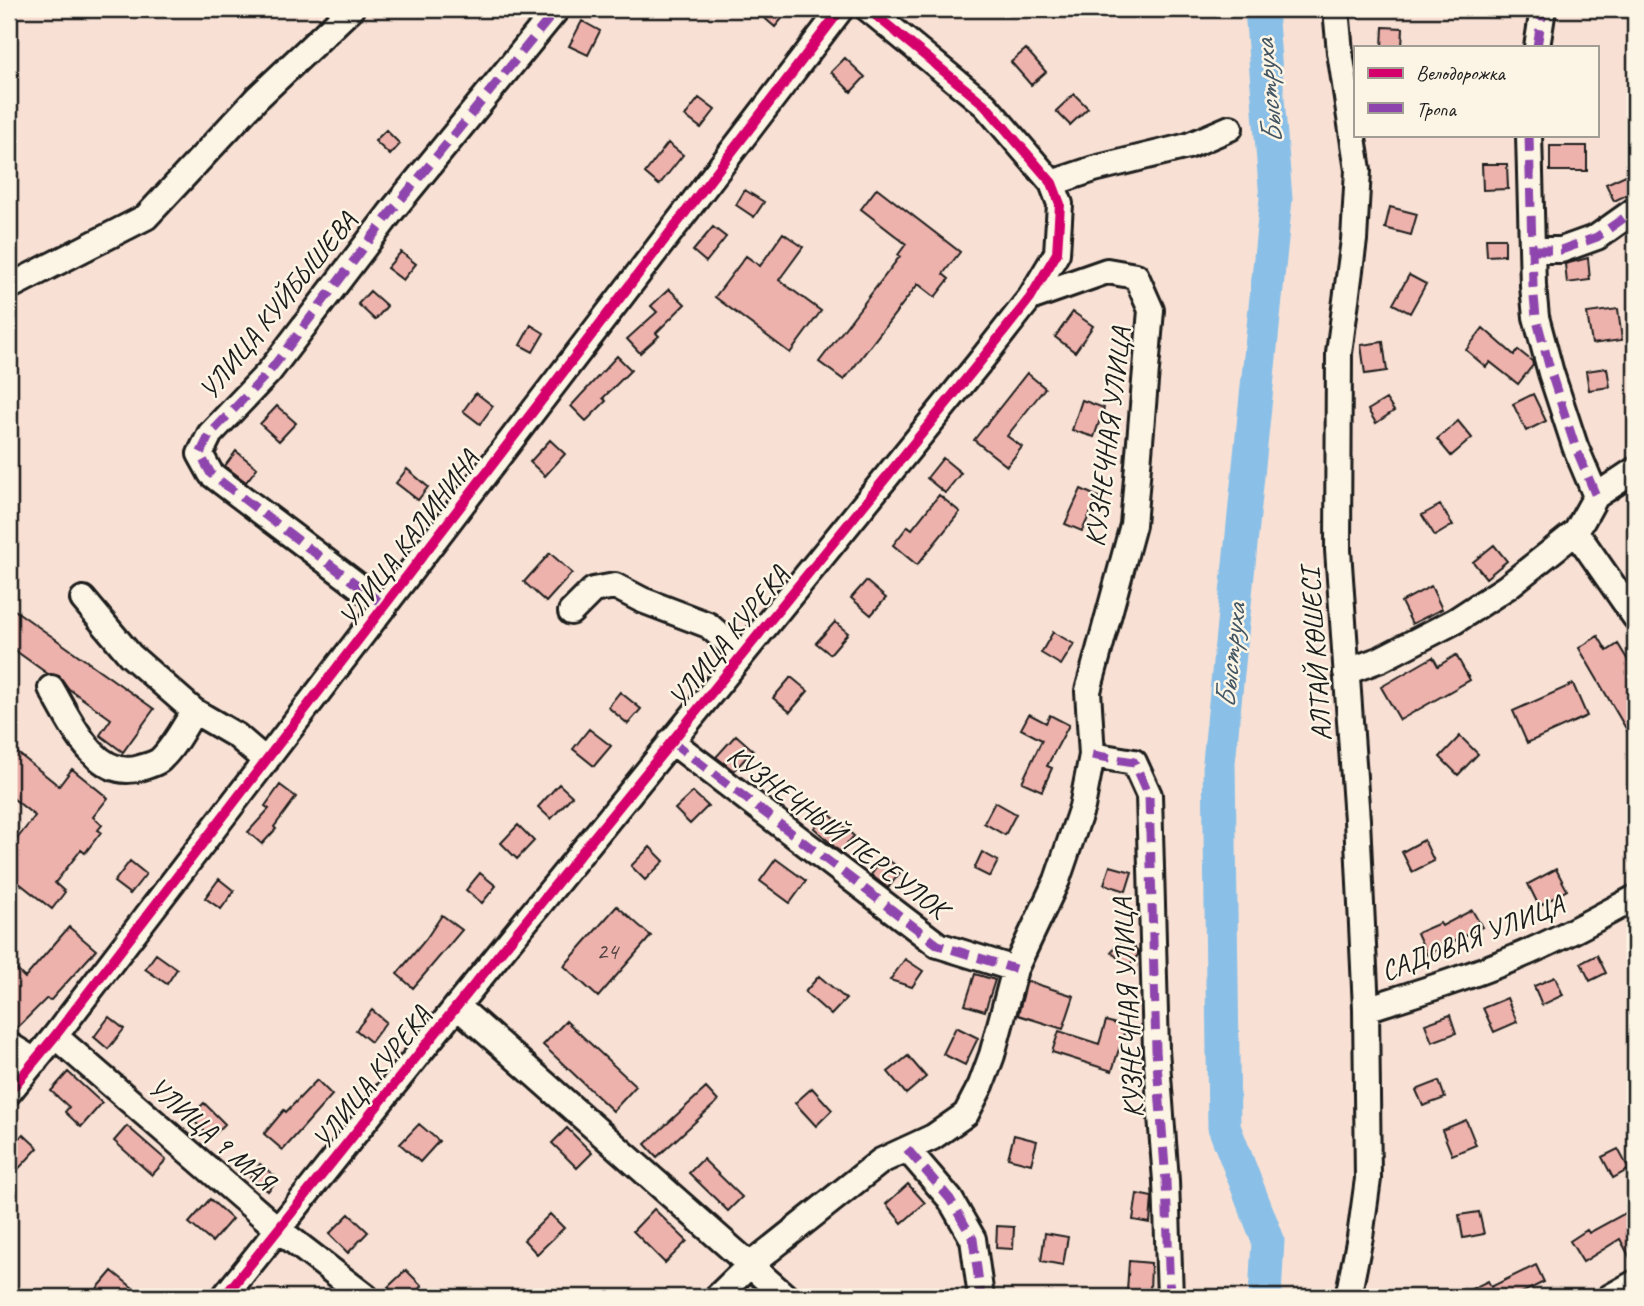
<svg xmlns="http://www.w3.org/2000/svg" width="1644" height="1306" font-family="Caveat,sans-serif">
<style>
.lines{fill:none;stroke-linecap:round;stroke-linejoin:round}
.river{stroke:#8abfe7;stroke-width:33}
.building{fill:#eeb2ac;stroke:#1c1c1c;stroke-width:2}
.minor-casing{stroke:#1c1c1c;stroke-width:30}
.minor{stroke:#fcf5e5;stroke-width:24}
.quiet{stroke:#8e44ad;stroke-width:9;stroke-dasharray:18 9;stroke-linecap:butt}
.cycleway-casing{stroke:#fcf5e5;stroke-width:15}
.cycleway{stroke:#d6006c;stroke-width:10}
.labels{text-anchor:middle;stroke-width:5;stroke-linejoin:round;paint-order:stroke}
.number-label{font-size:24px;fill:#504240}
.street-label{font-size:28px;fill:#1c1c1c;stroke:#fcf5e5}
.water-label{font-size:30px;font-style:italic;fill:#425563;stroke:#fcf5e5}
</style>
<rect width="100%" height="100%" fill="#f8e1d4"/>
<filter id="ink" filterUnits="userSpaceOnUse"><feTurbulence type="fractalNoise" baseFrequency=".0143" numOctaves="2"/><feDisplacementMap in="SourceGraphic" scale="14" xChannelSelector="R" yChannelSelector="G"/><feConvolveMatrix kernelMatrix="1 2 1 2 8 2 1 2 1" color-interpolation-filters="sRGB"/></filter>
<g filter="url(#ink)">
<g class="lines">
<path class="river" d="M1261,9L1276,199L1219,762L1224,1127L1268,1240L1265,1297"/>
</g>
<path class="building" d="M754,9H790L775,27Z
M582,21L600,31L588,55L569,46Z
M1383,27L1403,28L1402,47H1382Z
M1026,49L1046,72L1031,85L1011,62Z
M845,58L865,77L851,92L831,72Z
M1074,94L1088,108L1070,125L1056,111Z
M699,98L715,110L701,128L685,116Z
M386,130L400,144L390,155L375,141Z
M668,143L683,155L659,185L645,173Z
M1550,146H1587V171H1550Z
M1482,164H1507L1508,189L1483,190Z
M1630,173L1635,184V191L1614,201L1606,184Z
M877,188L960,252L943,274L949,279L935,297L918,284L844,380L819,362L900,256L898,255L906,244L861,209Z
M745,190L764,202L754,217L736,205Z
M1390,207L1417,214L1411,235L1385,228Z
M713,227L726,237L706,262L693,251Z
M783,233L803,247L779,280L821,311L790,353L715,297L746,256L760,266Z
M1486,238H1505V255L1487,256Z
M401,252L416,264L403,280L387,268Z
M1588,258L1590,280L1567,283L1565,264Z
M1409,275L1426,284L1410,313L1393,304Z
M669,289L685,304L656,333L659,336L640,353L627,339L657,312L651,306Z
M370,291L387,306L375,320L358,304Z
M1618,309L1622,340L1592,344L1587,313Z
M1073,312L1093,326L1075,352L1055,337Z
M531,325L544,333L533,352L520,345Z
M1483,328L1514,355L1518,350L1532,361L1533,365L1518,384L1490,362L1486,367L1466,350Z
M1383,342L1387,371L1365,374L1361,345Z
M617,356L631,370L603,398L606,401L586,421L571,406Z
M1607,368L1610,387L1589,390L1586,371Z
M1027,373L1045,388L1007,436L1022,447L1007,466L974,440Z
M476,393L493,406L480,424L463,411Z
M1533,394L1546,421L1526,431L1513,404Z
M1386,399L1394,411L1376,423L1368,410Z
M1082,400L1104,408L1094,437L1072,430Z
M277,406L296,423L279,441L260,424Z
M1458,421L1472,438L1451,456L1437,439Z
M550,440L565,454L545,476L530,462Z
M236,451L257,468L246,482L225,466Z
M943,458L961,473L945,493L927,478Z
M407,469L428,487L418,500L396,483Z
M1081,489L1098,497L1082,531L1065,524Z
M939,495L960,512L917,565L893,545L908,526L912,529Z
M1440,505L1453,525L1435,536L1422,515Z
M1494,545L1507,561L1486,578L1473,562Z
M550,553L572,573L546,602L524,582Z
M866,581L886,598L871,615L851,598Z
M1431,586L1442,609L1412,624L1401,602Z
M9,606L154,709L123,752L100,735L111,719L69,689L59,676L48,674L9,646Z
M835,622L848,633L830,654L816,643Z
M1053,632L1074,644L1061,665L1041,653Z
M1598,636L1607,651L1618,644L1635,672V744L1579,648Z
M1456,655L1470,680L1400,720L1381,687L1433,657L1438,666Z
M791,677L808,691L790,712L773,698Z
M1573,684L1587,716L1527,743L1513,711Z
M620,692L641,709L628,724L608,707Z
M1029,714L1046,723L1050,715L1069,725L1047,766L1052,768L1042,791L1022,782L1042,740L1021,729Z
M589,729L611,746L594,766L573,749Z
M736,735L753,750L734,771L716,757Z
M1460,736L1478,754L1458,775L1440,757Z
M9,746L59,786L72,769L108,798L93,817L102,825L98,830L101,832L85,853L81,850L55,883L65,892L52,909L9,875V849L35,816L9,795Z
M559,784L572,796L551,819L538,807Z
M280,785L296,797L274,827L276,829L262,844L248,832L269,809L265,806Z
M693,792L708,806L690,824L675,809Z
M995,802L1016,814L1005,835L984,823Z
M828,813L854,836L840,852L814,828Z
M518,825L534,841L517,859L501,843Z
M1424,840L1434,861L1412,872L1402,852Z
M650,847L664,861L645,880L631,866Z
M982,852L998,861L990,877L974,869Z
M884,857L902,870L888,888L871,875Z
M776,859L806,881L790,903L760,881Z
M130,861L146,874L130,894L114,882Z
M1110,866L1132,872L1126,891L1104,884Z
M1556,869L1567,890L1539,906L1528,884Z
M480,873L496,886L482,903L466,890Z
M219,879L234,891L221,909L205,898Z
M617,906L651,936L598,997L564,966Z
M1472,910L1482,927L1427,955L1417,933L1440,923L1442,926Z
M442,915L462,930L413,988L397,974L426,939Z
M69,927L96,950L51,1000L46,999L17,1028L9,1019V962L25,978Z
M1124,937L1138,951V955L1128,967L1111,952Z
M156,954L177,969L167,984L145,969Z
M1597,955L1606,973L1590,981L1581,963Z
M905,959L923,971L912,987L890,980Z
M975,974L995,980L985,1011L965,1005Z
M819,976L846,999L831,1015L805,992Z
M1555,977L1563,995L1542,1005L1534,986Z
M1027,981L1074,996L1063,1029L1018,1015Z
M1507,998L1517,1022L1494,1032L1483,1008Z
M372,1010L386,1022L371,1042L356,1030Z
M1450,1015L1456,1033L1432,1042L1425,1024Z
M109,1017L124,1029L108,1049L94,1037Z
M566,1021L636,1086L613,1111L543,1045Z
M1106,1021L1126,1027L1112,1071L1052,1052L1059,1031L1099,1044Z
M956,1027L978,1038L965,1065L943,1054Z
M908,1056L926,1077L906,1094L888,1072Z
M68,1072L102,1103L81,1127L65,1112L69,1107L51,1091Z
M317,1080L332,1095L283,1150L264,1134L284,1110L286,1112Z
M1439,1081L1445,1098L1423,1106L1416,1090Z
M706,1088L718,1101L657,1157L645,1144Z
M812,1088L832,1110L816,1126L795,1103Z
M204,1103L225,1124L211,1138L190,1117Z
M1466,1120L1476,1145L1452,1155L1442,1130Z
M419,1124L439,1141L420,1162L400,1144Z
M127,1126L166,1160L152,1175L114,1141Z
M567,1128L592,1153L577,1168L552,1143Z
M23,1134L38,1148L9,1179V1150Z
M1014,1135L1037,1141L1031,1164L1008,1158Z
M1618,1149L1629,1169L1613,1178L1602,1157Z
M703,1159L742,1197L728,1211L689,1173Z
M260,1164L278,1179L268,1191L250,1177Z
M908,1184L925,1203L902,1223L886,1204Z
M1137,1194L1152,1197L1150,1223L1133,1220Z
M210,1199L232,1219L212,1242L189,1223Z
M654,1209L687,1241L665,1263L633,1231Z
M1629,1211L1635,1222V1267L1620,1239L1583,1262L1570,1241L1587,1230L1589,1233Z
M1479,1212L1484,1234L1463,1238L1459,1215Z
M349,1214L368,1232L348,1253L329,1234Z
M550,1214L564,1228L537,1254L524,1240Z
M997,1226L1014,1227L1013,1249L996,1248Z
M1045,1233L1068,1237L1063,1265L1041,1261Z
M1129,1261L1151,1263L1150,1292L1127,1291Z
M1536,1265L1544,1282L1513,1297H1455L1488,1281L1491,1287Z
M406,1270L422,1286L411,1297H399L388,1287Z
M112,1271L144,1297H90Z"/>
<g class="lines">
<defs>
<path id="minor" d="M1336,9L1340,52L1358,170L1354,240L1339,353L1338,550L1357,820L1366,1009L1368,1179L1360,1237L1348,1297
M1537,47L1543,9
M1529,135L1533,286L1536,317L1551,373L1575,446L1596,496
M1052,183L1094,169L1188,146L1230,128
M1533,250H1561L1597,237L1635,210
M9,287L146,217L257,98L351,9
M1576,532L1635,617
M83,599L130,655L194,711L237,736L266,761
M385,606L211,474L200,454L210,434L269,372L391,212L557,9
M571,612L593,590L615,586L642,600L708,625L742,655
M1346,672L1381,659L1455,621L1507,587L1576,532L1596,496L1635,470
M51,688C69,718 95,782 140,768C146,766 155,764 160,760C174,747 184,727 194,711
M671,741L938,945L1015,969
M1092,755L1134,762L1149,795L1156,1050L1166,1181L1170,1297
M457,1006L786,1297
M1366,1009C1426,990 1486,972 1544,945C1575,931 1605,914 1635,898
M55,1036L279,1230L366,1297
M9,1045L35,1061
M9,1092L55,1036L841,9
M907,1149L950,1199L973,1239L981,1297
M224,1297L457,1006L979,363L1030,298L1057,253L1060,204L1052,183L985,105L868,9
M717,1297L749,1266L881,1161L933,1137L966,1114L981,1085L992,1055L1015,969L1057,880L1082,807L1092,755L1088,691L1133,525L1151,310L1136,276L1107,271L1030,298
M1610,1297L1635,1283"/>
</defs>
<use href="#minor" class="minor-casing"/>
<use href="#minor" class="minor"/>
<path class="quiet" d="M1537,47L1543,9
M1529,135L1533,286L1536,317L1551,373L1575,446L1596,496
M1533,250H1561L1597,237L1635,210
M385,606L211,474L200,454L210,434L269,372L391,212L557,9
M671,741L938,945L1015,969
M1092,755L1134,762L1149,795L1156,1050L1166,1181L1170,1297
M907,1149L950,1199L973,1239L981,1297"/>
<defs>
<path id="cycleway" d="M9,1092L55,1036L841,9
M224,1297L457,1006L979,363L1030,298L1057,253L1060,204L1052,183L985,105L868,9"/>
</defs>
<use href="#cycleway" class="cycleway-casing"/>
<use href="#cycleway" class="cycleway"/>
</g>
</g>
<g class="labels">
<g class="number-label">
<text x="607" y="959">24</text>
</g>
<g class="street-label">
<text transform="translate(277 305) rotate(-51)" y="10">УЛИЦА КУЙБЫШЕВА</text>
<text transform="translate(1107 437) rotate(-83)" y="10">КУЗНЕЧНАЯ УЛИЦА</text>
<text transform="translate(408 538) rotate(-53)" y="10">УЛИЦА КАЛИНИНА</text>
<text transform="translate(728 636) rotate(-51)" y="10">УЛИЦА КУРЕКА</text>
<text transform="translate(1315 655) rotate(-94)" y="10">АЛТАЙ КӨШЕСІ</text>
<text transform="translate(838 831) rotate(37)" y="10">КУЗНЕЧНЫЙ ПЕРЕУЛОК</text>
<text transform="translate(1472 937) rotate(-21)" y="10">САДОВАЯ УЛИЦА</text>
<text transform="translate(1127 1008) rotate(-93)" y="10">КУЗНЕЧНАЯ УЛИЦА</text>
<text transform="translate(371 1077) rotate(-52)" y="10">УЛИЦА КУРЕКА</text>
<text transform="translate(212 1133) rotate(41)" y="10">УЛИЦА 9 МАЯ</text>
</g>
<g class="water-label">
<text transform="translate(1268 92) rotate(-95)" y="10">Быструха</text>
<text transform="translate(1230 656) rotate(-84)" y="10">Быструха</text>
</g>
</g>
<rect width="1644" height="1306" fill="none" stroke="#fcf5e5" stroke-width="35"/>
<rect x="18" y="18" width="1609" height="1271" fill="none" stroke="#1c1c1c" stroke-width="2.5" filter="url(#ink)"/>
<rect x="1354" y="46" width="245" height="91" fill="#fcf5e5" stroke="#a29e95" stroke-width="2"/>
<rect x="1368" y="68" width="35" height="10" fill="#d6006c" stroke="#a29e95" stroke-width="2"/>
<text x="1416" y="80" font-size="21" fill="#1c1c1c">Велодорожка</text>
<rect x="1368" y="103" width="35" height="10" fill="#8e44ad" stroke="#a29e95" stroke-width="2"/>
<text x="1416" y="116" font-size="21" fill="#1c1c1c">Тропа</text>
</svg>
